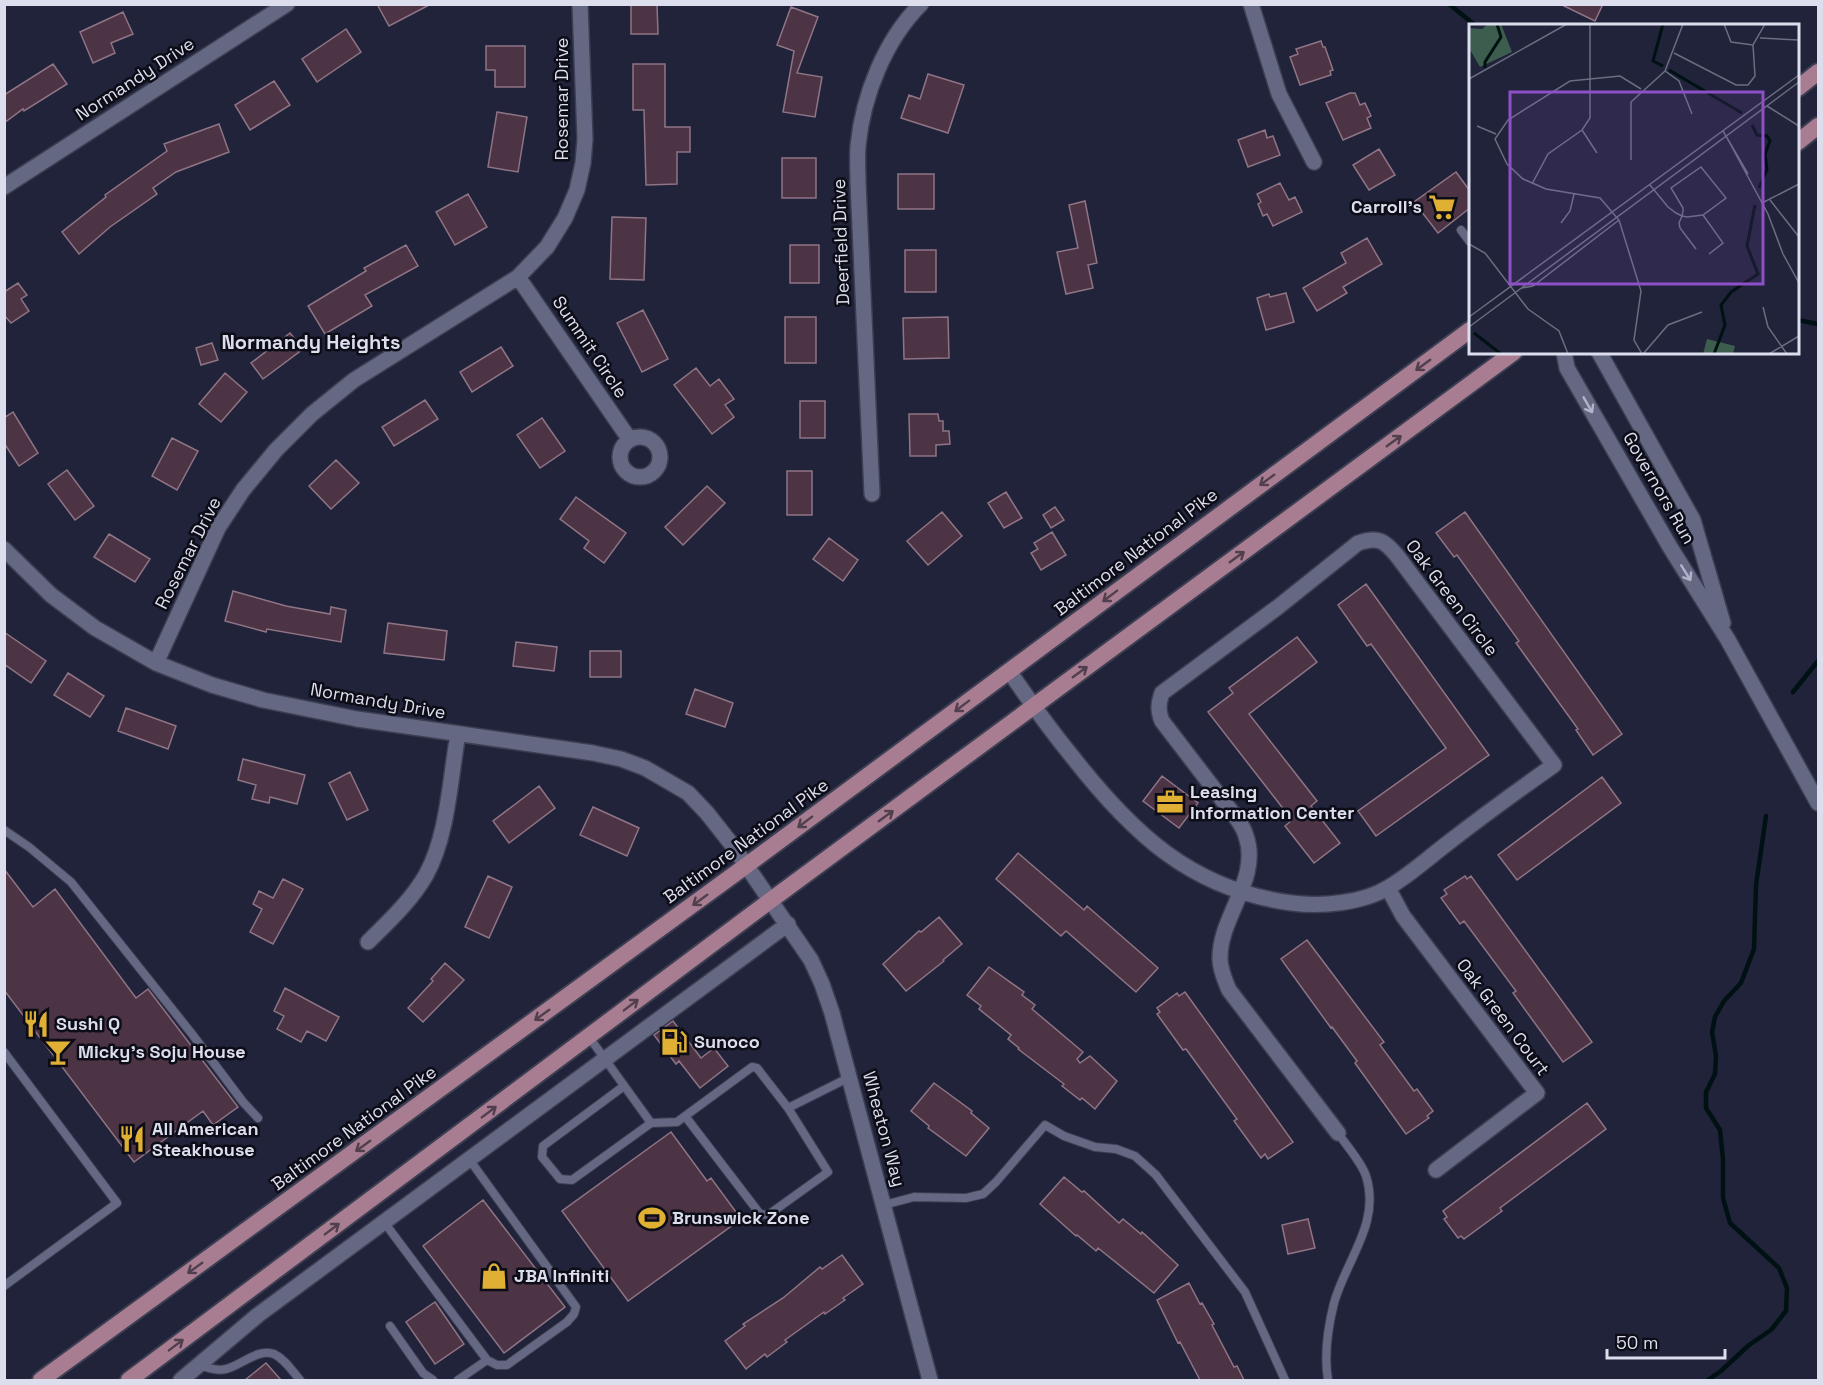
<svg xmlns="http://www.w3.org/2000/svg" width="1823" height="1385" font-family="'Space Grotesk',sans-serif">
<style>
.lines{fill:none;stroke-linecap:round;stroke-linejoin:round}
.stream{stroke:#001113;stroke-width:4.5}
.building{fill:#4d3444;stroke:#8f7485;stroke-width:1.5}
.service-casing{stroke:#3c3e51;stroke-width:10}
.minor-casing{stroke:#3c3e51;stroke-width:18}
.primary-casing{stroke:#3c3e51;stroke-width:20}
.service{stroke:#646883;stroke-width:8}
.minor{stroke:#646883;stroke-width:15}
.primary{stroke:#a87d92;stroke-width:16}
.oneway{stroke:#523f4e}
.oneway2{stroke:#b2b5c9}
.labels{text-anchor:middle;stroke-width:5;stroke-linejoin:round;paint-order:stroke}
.street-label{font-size:18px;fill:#dcdeee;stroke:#0c0d17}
.poi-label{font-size:18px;font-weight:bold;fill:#dcdeee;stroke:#0c0d17;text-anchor:start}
.neighbourhood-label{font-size:20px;font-weight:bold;fill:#dcdeee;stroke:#0c0d17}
.inset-river{fill:none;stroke:#001113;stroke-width:3}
.inset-road{fill:none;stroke:#6b6e81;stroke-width:1.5}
.view{fill:#8e50c8;fill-opacity:0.15;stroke:#8e50c8;stroke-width:3}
.inset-edge{fill:none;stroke:#dcdeee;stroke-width:3}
</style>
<rect width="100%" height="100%" fill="#202339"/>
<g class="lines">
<path class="stream" d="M1449,4L1476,26
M1798,320L1818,324
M1793,692L1818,661
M1708,1380L1721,1371L1749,1345L1771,1330L1786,1311L1787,1288L1779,1268L1730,1223L1723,1198V1159L1720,1130L1706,1108V1092L1715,1074L1716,1056L1712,1032L1715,1017L1724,1001L1741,983L1754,949L1756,885L1766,816"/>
</g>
<path class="building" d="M377,4H431L389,26Z
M631,4H657L658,34H631Z
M1560,4H1603L1595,21Z
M791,7L818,17L797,73L822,77L815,117L783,112L794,51L777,45Z
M123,12L133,34L111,43L115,53L93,63L80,32Z
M346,29L361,52L317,82L302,59Z
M1321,41L1323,47H1325L1333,70L1330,71L1331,75L1300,85L1290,57L1298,54L1296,49Z
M486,46H525V87H495V70H486Z
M53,64L67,84L24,111L23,109L4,123V95Z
M633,64H665V127H690V152H677V184L646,185L644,110H633Z
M928,74L964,85L948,133L901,118L909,95L920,99Z
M274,81L290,105L250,130L235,105Z
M1350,93H1355L1360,105L1365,103L1371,116L1367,118L1371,128L1343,140L1326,103Z
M497,112L527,117L518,172L488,167Z
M219,124L229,152L176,172L153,188L157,194L110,227L79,254L62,232L106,197L105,195L167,151L164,144Z
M1265,130L1267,138L1273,136L1280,155L1248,167L1238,140Z
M1379,149L1395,175L1369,190L1353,165Z
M782,158H816V198H782Z
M1456,172L1470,191V208L1438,233L1414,202Z
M898,174H934V209H898Z
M1280,183L1289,200L1295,197L1302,212L1273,226L1267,214L1263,216L1258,204L1261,202L1257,194Z
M468,194L487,227L455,245L436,212Z
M1085,201L1097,263L1088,265L1093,288L1066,294L1057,252L1078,248L1069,205Z
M612,217L646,218L644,280L610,279Z
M1367,238L1382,264L1343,287L1347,293L1317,311L1303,288L1346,263L1341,253Z
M406,245L418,266L365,295L372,306L325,334L308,306L366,271L364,268Z
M790,245H819V283H790Z
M905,250H936V292H905Z
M18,283L27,295L21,299L29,311L11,323L4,315V292Z
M1286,293L1294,322L1266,330L1257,298L1269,294L1270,297Z
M643,310L668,359L642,372L617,323Z
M785,317H816V363H785Z
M948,317L949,358L904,359L903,318Z
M290,333L303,349L263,379L251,363Z
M212,343L218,360L201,365L196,348Z
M501,347L513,366L472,392L460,372Z
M696,368L710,386L719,379L734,399L725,405L734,417L712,434L674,385Z
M225,373L247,392L221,422L199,404Z
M425,400L438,419L394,446L382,427Z
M800,401H825V438H800Z
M13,412L38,453L19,466L4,443V418Z
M909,414H938L939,421H943V431H949L950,444L936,445V456H910Z
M542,418L565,451L540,468L517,435Z
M172,438L198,451L177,490L152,476Z
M336,460L359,483L331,509L309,486Z
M67,470L94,506L75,520L48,484Z
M787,471H812V515H787Z
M707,486L725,503L683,545L665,527Z
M1006,492L1022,518L1004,528L988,503Z
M576,497L626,533L604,563L584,548L589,541L560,519Z
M1055,507L1064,520L1051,528L1043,515Z
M942,512L962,536L928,565L907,541Z
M1465,512L1622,734L1593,755L1576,730L1578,729L1516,643L1519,641L1457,555L1454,557L1436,533Z
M1052,532L1066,555L1041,570L1031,553L1038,549L1034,543Z
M109,534L150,559L135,582L94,557Z
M829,538L858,560L843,581L813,559Z
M1366,584L1489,755L1376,836L1358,811L1446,748L1371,644L1367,646L1338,605Z
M233,591L286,606L330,614L331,607L346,610L341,642L267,629L266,632L225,621Z
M388,623L447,631L444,660L384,653Z
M4,632L46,661L31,683L4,664Z
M1297,637L1317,662L1249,714L1317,801L1311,806L1340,843L1314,863L1285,826L1292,820L1208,712L1233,693L1229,688Z
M516,642L557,647L554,671L513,666Z
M590,651H621V677H590Z
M68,673L104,696L90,717L54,695Z
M695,689L733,703L725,727L686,714Z
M126,708L176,726L168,749L118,731Z
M243,759L305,775L297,804L270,797L269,803L252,799L256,785L238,780Z
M350,772L368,810L347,820L329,783Z
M1162,776L1198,803L1179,828L1143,801Z
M1602,777L1621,803L1517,880L1498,855Z
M539,786L555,808L509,843L493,821Z
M593,807L639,828L627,856L580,835Z
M1018,853L1084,910L1087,906L1158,968L1136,992L1066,931L1061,936L996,879Z
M4,869L33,907L55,889L136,998L148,989L238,1107L213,1125L203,1111L134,1162L4,990Z
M488,876L512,887L489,938L465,927Z
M1465,876L1467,879L1471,876L1592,1042L1563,1062L1513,993L1516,991L1464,921L1460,924L1441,898L1447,894L1444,890Z
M283,879L303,889L273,944L250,932L262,909L253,904L259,891L273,898Z
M939,917L962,944L943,960L944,961L906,991L883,964L919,931L921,932Z
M1307,940L1384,1042L1380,1045L1414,1091L1417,1089L1433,1111L1427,1116L1429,1118L1406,1134L1355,1063L1357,1061L1332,1027L1331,1028L1281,959Z
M445,963L464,980L423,1022L408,1008L433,981L431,979Z
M989,967L1024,992L1022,995L1035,1005L1032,1009L1083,1052L1077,1059L1080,1063L1090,1056L1117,1081L1095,1109L1082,1098L1080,1100L1062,1086L1064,1084L1018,1049L1019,1048L1008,1039L1011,1035L979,1009L981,1006L967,995Z
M285,988L339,1017L326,1041L307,1031L301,1042L277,1029L284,1016L274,1011Z
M1185,992L1293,1142L1268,1159L1265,1154L1261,1158L1234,1121L1237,1119L1186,1049L1183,1050L1157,1014L1160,1012L1157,1008L1177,993L1179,996Z
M673,1021L701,1058L714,1048L728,1066L700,1088L679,1061L676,1064L654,1035Z
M934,1083L972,1111L971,1113L989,1128L966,1156L928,1128L929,1126L911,1111Z
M1587,1103L1606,1129L1500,1208L1502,1211L1464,1239L1461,1236L1458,1238L1444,1219L1447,1217L1443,1211Z
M671,1132L707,1181L711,1178L739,1216L735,1219L737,1222L628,1301L562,1211Z
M1064,1177L1082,1192L1084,1191L1119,1223L1123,1219L1141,1234L1142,1232L1178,1265L1154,1293L1098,1248L1096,1251L1077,1235L1076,1236L1040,1204Z
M483,1200L565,1307L504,1353L423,1246Z
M1308,1219L1315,1248L1288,1254L1282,1225Z
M842,1255L863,1284L843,1298L845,1300L825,1314L824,1312L785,1340L787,1342L767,1357L765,1354L746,1369L725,1341L745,1326L743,1324L783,1298L820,1267L822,1269Z
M1189,1283L1200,1304L1202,1303L1214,1324L1212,1325L1234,1367L1237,1366L1244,1380H1200L1180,1342L1178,1343L1157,1300Z
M435,1302L464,1344L435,1364L406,1322Z
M266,1363L281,1380H245Z"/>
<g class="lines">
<defs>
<path id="service" d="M1461,230L1470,242
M4,830L29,847L71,882L192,1034L243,1102L258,1118
M589,1037L651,1123
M4,1052L117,1203L4,1286
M624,1086L543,1146L542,1157L560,1179L572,1180L651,1123L677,1122L752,1067L757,1068L788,1108L828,1172L768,1215L760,1214L685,1116
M788,1108L850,1077
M884,1205L914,1197L966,1198L983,1194L996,1182L1045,1125L1064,1136L1095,1147L1116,1149L1135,1156L1156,1175L1245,1292L1285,1380
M384,1222L487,1360L497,1365H507L567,1322L574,1314L576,1307L469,1159
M390,1326L423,1373L433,1380
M199,1365C208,1368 217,1371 226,1369C242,1365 258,1348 274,1354C285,1359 293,1372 300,1380
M458,1380L487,1360
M1328,1380C1324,1356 1328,1327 1334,1303C1346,1260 1381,1223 1366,1176C1362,1163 1346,1145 1338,1133"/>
<path id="minor" d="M1251,4L1279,94L1314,162
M4,187L287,4
M518,277L630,440
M1564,352L1567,368L1670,547L1728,640L1818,803
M1599,352L1693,520L1723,623
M620 457a20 20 0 1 1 40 0a20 20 0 1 1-40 0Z
M872,494L858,183C858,170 857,158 858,146C863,95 885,40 921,4
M4,549L51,595L95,628L156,663L212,685L263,700L357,719L593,753L621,759L645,768L688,793L707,813L733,846L811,960L822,984L832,1013L930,1380
M156,663L218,528L243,490L276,450L312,414L354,380L518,277L547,247L565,218L577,190L583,163L585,139L580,4
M1009,671C1029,700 1049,728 1071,755C1131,832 1191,890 1292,903C1321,907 1364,903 1389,887C1408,876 1426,860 1444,846C1480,818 1517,791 1554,765L1398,557C1385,541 1379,536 1358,543L1278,607L1162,693C1158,704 1158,711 1162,721C1182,747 1201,772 1221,798C1229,809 1242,822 1246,836C1261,879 1219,917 1220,959C1220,970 1225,980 1229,990L1338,1133
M1388,888L1403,916L1537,1093L1436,1170
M368,942C389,921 411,901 426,875C448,835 450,779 458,734
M181,1380L258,1315L788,924"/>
<path id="primary" d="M1798,88L1818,72
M1798,142L1818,126
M41,1380L747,865L1470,330
M129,1380L771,900L1514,352"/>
</defs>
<use href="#service" class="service-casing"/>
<use href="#minor" class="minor-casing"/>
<use href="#primary" class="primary-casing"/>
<use href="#service" class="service"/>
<use href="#minor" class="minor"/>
<use href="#primary" class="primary"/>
</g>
<defs><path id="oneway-shaft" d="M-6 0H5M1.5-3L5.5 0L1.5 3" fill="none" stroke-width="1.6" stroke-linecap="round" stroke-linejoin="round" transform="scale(1.5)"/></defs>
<g class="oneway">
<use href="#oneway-shaft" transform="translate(1423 365) rotate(144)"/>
<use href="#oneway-shaft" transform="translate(1394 441) rotate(-36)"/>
<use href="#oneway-shaft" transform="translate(1267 480) rotate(144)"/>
<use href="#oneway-shaft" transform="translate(1237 557) rotate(-36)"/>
<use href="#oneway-shaft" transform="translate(1110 596) rotate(143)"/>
<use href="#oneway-shaft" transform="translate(1080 672) rotate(-36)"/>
<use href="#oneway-shaft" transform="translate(962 706) rotate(143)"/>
<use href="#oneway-shaft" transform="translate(886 816) rotate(-36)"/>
<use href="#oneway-shaft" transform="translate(805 822) rotate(143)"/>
<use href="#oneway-shaft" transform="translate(700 900) rotate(144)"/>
<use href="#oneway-shaft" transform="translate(631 1005) rotate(-37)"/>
<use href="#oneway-shaft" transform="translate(542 1015) rotate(144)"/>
<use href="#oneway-shaft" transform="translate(489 1112) rotate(-37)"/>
<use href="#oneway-shaft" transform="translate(363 1146) rotate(144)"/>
<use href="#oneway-shaft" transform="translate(332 1229) rotate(-37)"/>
<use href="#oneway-shaft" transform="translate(195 1268) rotate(144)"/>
<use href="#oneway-shaft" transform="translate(176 1345) rotate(-37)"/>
</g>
<g class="oneway2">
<use href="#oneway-shaft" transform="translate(1588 405) rotate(60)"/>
<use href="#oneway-shaft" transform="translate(1686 573) rotate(58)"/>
</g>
<defs>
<symbol id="supermarket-bare" viewBox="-9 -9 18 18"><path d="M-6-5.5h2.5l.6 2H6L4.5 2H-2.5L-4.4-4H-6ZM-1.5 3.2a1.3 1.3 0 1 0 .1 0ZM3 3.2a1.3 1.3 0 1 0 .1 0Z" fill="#e0b034" stroke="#0c0d17" stroke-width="2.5" paint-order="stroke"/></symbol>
<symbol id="office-bare" viewBox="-9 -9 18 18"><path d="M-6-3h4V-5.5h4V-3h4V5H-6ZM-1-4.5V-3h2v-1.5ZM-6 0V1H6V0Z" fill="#e0b034" stroke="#0c0d17" stroke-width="2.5" paint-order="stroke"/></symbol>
<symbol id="restaurant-bare" viewBox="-9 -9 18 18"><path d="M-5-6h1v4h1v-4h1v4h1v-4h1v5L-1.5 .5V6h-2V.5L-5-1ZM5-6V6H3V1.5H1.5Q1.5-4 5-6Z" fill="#e0b034" stroke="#0c0d17" stroke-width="2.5" paint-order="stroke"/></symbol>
<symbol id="fuel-bare" viewBox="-9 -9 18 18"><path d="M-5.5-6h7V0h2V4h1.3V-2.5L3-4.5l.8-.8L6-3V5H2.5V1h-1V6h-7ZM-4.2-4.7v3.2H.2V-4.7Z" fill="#e0b034" stroke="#0c0d17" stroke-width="2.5" paint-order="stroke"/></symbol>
<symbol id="bar-bare" viewBox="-9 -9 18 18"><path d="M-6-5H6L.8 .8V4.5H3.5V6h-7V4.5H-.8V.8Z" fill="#e0b034" stroke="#0c0d17" stroke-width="2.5" paint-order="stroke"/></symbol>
<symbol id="stadium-bare" viewBox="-9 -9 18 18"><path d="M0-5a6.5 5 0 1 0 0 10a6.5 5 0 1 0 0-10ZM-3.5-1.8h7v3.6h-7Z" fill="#e0b034" stroke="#0c0d17" stroke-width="2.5" paint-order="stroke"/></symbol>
<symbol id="shop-bare" viewBox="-9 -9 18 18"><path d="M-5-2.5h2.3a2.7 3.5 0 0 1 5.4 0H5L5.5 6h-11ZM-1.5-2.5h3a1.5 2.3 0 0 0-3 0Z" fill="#e0b034" stroke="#0c0d17" stroke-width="2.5" paint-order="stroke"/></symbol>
</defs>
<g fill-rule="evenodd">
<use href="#supermarket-bare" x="1423" y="188" width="38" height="38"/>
<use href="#office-bare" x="1151" y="783" width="38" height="38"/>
<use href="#restaurant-bare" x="17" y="1005" width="38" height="38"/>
<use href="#fuel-bare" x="655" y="1023" width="38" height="38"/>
<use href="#bar-bare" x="39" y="1033" width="38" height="38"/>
<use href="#restaurant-bare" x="113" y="1120" width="38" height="38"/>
<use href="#stadium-bare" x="633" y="1199" width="38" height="38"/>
<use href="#shop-bare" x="475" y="1257" width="38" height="38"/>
</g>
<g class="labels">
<g class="street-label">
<text transform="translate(135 79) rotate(-33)" y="6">Normandy Drive</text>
<text transform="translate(562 99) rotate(-90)" y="6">Rosemar Drive</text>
<text transform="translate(841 242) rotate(-92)" y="6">Deerfield Drive</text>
<text transform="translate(590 347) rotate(56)" y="6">Summit Circle</text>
<text transform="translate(1659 488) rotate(60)" y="6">Governors Run</text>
<text transform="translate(1136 552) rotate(-37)" y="6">Baltimore National Pike</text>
<text transform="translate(188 553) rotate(-63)" y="6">Rosemar Drive</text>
<text transform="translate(1452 598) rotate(53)" y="6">Oak Green Circle</text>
<text transform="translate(378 701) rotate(10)" y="6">Normandy Drive</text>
<text transform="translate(746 841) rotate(-36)" y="6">Baltimore National Pike</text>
<text transform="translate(1503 1017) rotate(53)" y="6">Oak Green Court</text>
<text transform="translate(354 1128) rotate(-36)" y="6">Baltimore National Pike</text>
<text transform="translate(884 1129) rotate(75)" y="6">Wheaton Way</text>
</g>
<g class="poi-label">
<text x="1422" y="213" text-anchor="end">Carroll's</text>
<text x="1190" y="798">Leasing<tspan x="1190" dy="21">Information Center</tspan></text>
<text x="56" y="1030">Sushi Q</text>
<text x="694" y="1048">Sunoco</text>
<text x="78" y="1058">Micky’s Soju House</text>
<text x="152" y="1135">All American<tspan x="152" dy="21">Steakhouse</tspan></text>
<text x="672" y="1224">Brunswick Zone</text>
<text x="514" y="1282">JBA Infiniti</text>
</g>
<g class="neighbourhood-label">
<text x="311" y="349">Normandy Heights</text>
</g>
</g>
<g transform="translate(1469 24)">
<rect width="330" height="330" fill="#202339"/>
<path d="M19,0H32L43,28L11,43L0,24V4L13,5ZM238,315L266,322L264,330H234Z" fill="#3d5d4e"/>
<path class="inset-river" d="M194,42L184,37L194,0M16,44V38L32,13L28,0M200,46L273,89M283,101L288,111L298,112L301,117L296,130L298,145L290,164M5,309L32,330M245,330L256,301L252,281L262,268L289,250L278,222L286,181"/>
<path class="inset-road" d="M255,0L262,18L284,21M291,14L330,16M205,29L267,61H279L286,52L284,21L296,0M196,47L210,57L223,90M0,55L98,0M172,65L151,52L101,57L39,96L26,115L38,140L54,155L77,165L131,174L150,196L172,267L165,316L173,330M298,82L330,102M8,102L27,110M113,106L128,129M254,107L279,150M257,112L299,190L314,230L330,259M162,136V78L196,47L214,0M63,160L79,130L113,106L121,94V0M181,161L199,183L207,189L213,192L218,193L234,191L257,174L232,143L202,164L214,184V187L213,192L210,199L211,204L227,225M301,176L330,213M293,179L330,160M234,191L254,219L240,230M92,199L101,187L105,170M0,220L16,229L59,285L90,307L99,330M53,264L64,262L150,196M294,283L299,303L318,330M0,293L330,51M0,303L330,58M174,330L199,301L233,288M300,330L330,312"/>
<path class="view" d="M41,68H294V260H41Z"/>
<rect width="330" height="330" class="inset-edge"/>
</g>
<rect width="1823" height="1385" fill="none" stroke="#dcdeee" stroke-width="12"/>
<path d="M1607 1349v9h118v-9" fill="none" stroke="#dcdeee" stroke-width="3"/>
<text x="1616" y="1349" font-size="18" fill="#dcdeee" stroke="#0c0d17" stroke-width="4.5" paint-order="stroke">50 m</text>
</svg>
